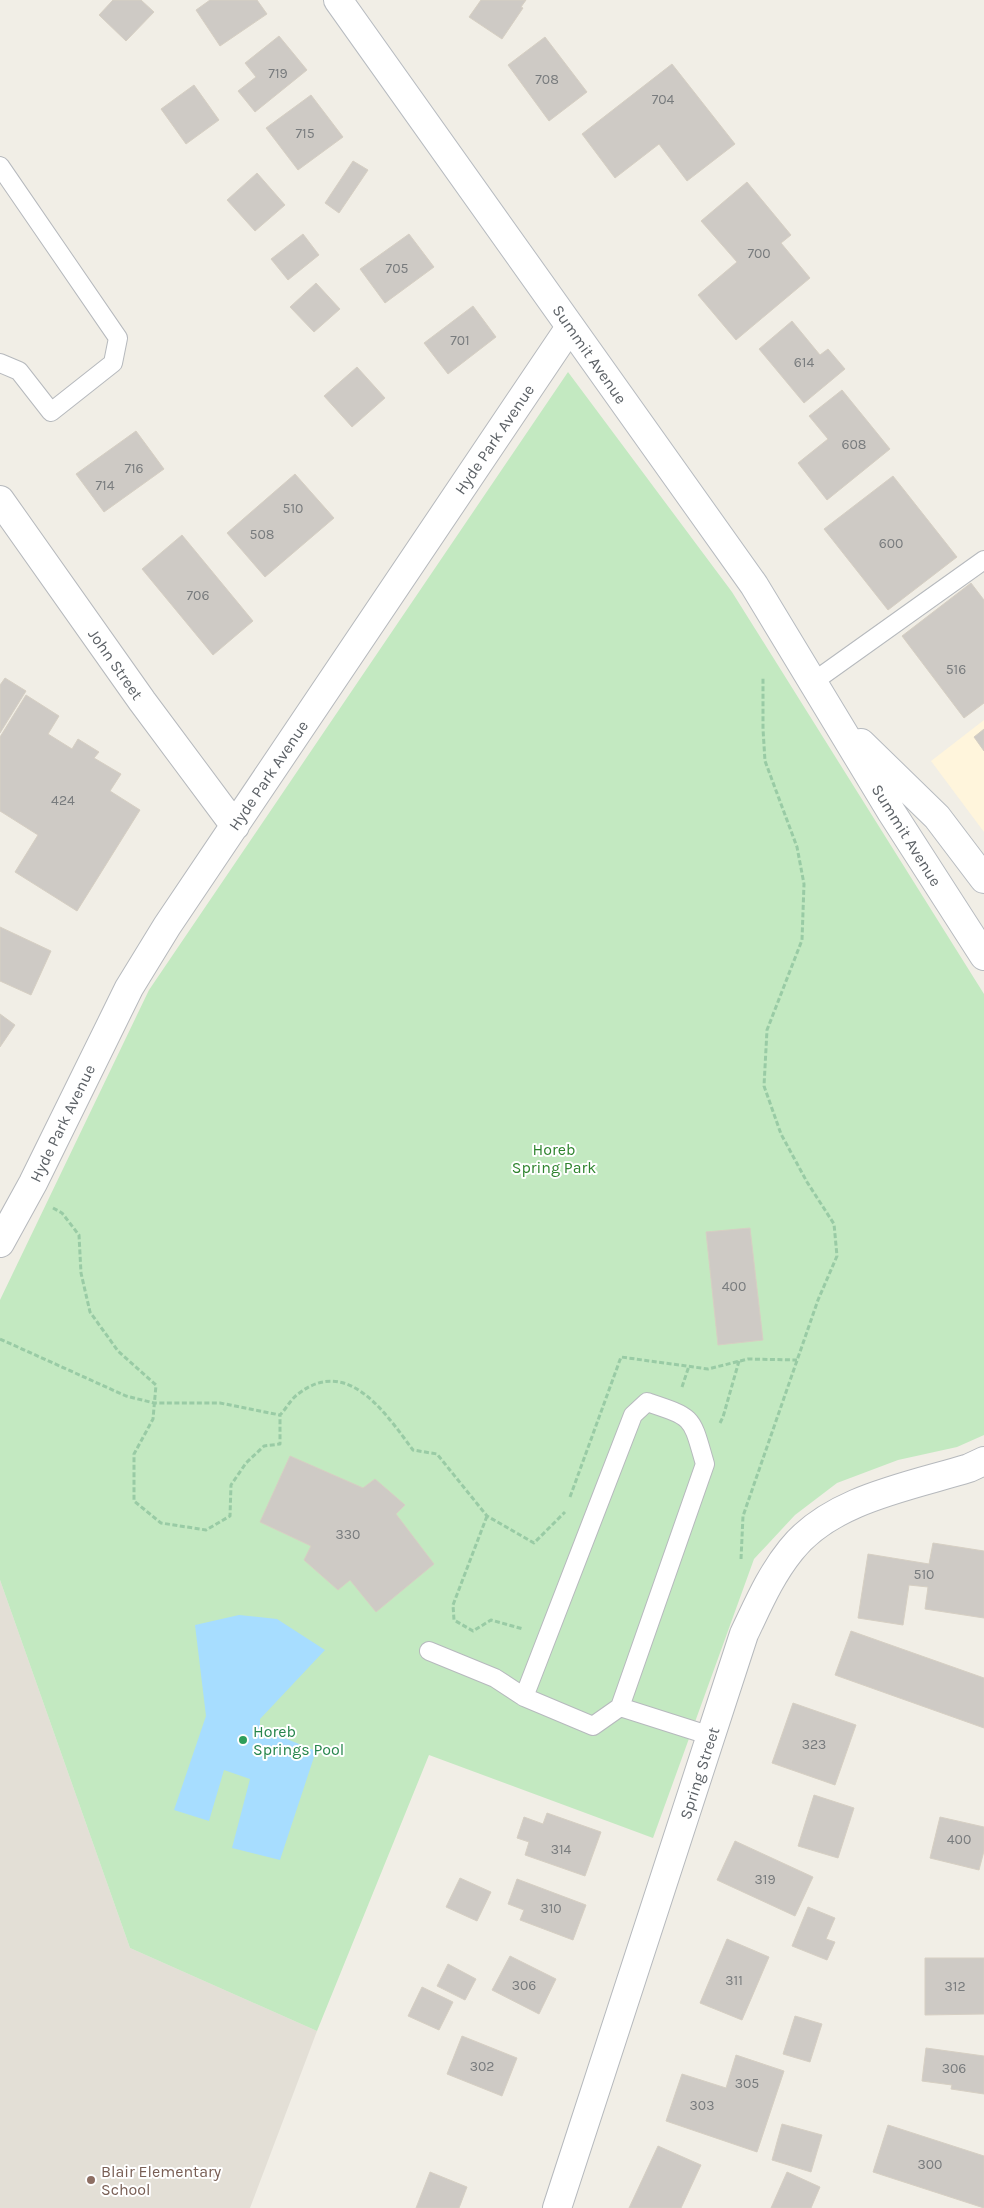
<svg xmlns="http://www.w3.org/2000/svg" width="984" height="2208" font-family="Karla,sans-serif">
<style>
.commercial{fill:#fff5dc}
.education{fill:#e3dfd6}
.green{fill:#c3e9c1}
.water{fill:#a7ddff}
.building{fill:#cecac5;stroke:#d6cfc3}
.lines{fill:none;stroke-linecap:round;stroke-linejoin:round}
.service-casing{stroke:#b6b9bd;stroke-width:20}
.minor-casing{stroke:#b6b9bd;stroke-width:30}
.secondary-casing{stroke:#b7bbc0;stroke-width:30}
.path{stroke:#99cba5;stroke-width:3;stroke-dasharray:5 2.5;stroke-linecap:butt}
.service{stroke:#fff;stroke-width:18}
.minor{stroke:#fff;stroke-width:28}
.secondary{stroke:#fff;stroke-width:28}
.leisure-dot{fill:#2e9e5b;stroke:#fff;stroke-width:2}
.education-dot{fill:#8d6e63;stroke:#fff;stroke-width:2}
.labels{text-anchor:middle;stroke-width:4;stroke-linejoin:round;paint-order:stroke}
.number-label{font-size:14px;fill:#797c7e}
.street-label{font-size:16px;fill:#5d6267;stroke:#fff}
.park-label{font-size:16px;fill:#2f842f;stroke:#fff}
.leisure-label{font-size:16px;fill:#27864d;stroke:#fff;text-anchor:start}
.education-label{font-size:16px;fill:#785e54;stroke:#fff;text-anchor:start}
</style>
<rect width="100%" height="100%" fill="#f1eee6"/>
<path class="commercial" d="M984,720V832L931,761Z"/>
<path class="education" d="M0,1580L130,1948L317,2031L250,2208H0Z"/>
<path class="green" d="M568,372L732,592L984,994V1435L957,1447L898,1460L837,1483L795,1515L754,1559L653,1838L429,1755L317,2031L130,1948L0,1580V1300L149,990Z"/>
<path class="water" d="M239,1615L277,1619L325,1650L260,1719V1728L316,1751L280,1860L232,1848L250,1779L224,1770L209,1821L174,1810L206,1716L195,1625Z"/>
<path class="building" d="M113,0H141L154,12L126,41L99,15Z
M210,0H257L267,14L220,46L196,10Z
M481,0H526L521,7L523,8L502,39L469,17Z
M279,36L307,70L255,112L238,91L256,77L245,63Z
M545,37L587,92L549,121L508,65Z
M672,64L735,144L687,181L659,144L615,178L582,134Z
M194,85L219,120L186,144L161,109Z
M311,95L343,137L298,170L266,128Z
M353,161L368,170L339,213L325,203Z
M257,173L285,205L255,231L227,200Z
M747,182L791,235L781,243L810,278L736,340L698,295L737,262L701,221Z
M303,234L319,255L288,280L271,259Z
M409,234L434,267L385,303L360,269Z
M316,283L340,309L314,332L290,307Z
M473,306L496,337L448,374L424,343Z
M792,321L820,355L828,349L845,369L804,403L759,349Z
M357,367L385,398L352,427L324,396Z
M842,390L890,449L827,500L798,463L828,439L809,416Z
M136,431L164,469L104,512L76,474Z
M295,474L334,518L265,577L227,533Z
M893,476L957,557L888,610L824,529Z
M182,535L253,621L213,655L142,569Z
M971,583L984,600V703L964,718L902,636Z
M5,678L26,691L0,733V685Z
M26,695L59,716L48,734L72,749L78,739L99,752L94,758L121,774L110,791L140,810L77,911L15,872L38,835L0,811V737Z
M984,729V751L974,737Z
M0,927L51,951L31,995L0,981Z
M0,1014L15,1025L0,1047Z
M750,1228L763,1340L718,1345L706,1232Z
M290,1456L363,1488L375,1479L405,1505L396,1514L434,1564L376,1612L350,1580L338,1590L304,1560L311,1546L260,1522Z
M933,1543L984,1551V1618L925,1609L928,1587L909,1585L903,1625L858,1618L868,1554L929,1564Z
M851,1631L984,1678V1728L835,1675Z
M793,1703L856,1725L835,1785L772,1763Z
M814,1795L854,1808L838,1858L798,1846Z
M547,1813L601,1832L585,1876L525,1855L529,1842L517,1838L524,1817L543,1824Z
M940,1817L984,1827V1851L979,1870L930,1858Z
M735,1841L813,1877L795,1916L717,1880Z
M460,1878L491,1892L477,1921L446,1907Z
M517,1879L586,1905L573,1940L520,1920L524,1910L508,1904Z
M808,1907L835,1918L826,1939L835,1942L827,1960L792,1946Z
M727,1939L769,1957L742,2020L700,2003Z
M510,1956L556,1979L539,2014L492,1990Z
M925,1958H984V2014L925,2015Z
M448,1964L476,1979L465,2000L437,1986Z
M422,1987L453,2002L439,2030L408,2016Z
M795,2016L822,2024L810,2062L783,2054Z
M462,2036L517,2058L502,2096L447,2074Z
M926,2048L984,2056V2094L951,2089L952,2085L922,2081Z
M736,2055L784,2071L757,2152L666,2121L682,2074L726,2088Z
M782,2124L822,2135L811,2172L772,2160Z
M888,2125L984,2156V2208L873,2172Z
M658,2146L701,2165L681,2208H629Z
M430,2172L467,2187L459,2208H416Z
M787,2172L820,2187L811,2208H771Z"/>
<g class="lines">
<defs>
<path id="service" d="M0,166L118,338L113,363L51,412L19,371L0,363
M813,682L984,560
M429,1651L495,1678L524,1697L593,1726L620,1707L705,1464C691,1416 695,1418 647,1402L633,1415L524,1697
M620,1707L711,1736"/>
<path id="minor" d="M0,500L142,701L235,826
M0,1243L33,1183L129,988L167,926L570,327
M557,2208L744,1634C758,1605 770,1576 791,1550C831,1499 911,1486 969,1468L984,1461"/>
<path id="secondary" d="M338,0L754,585L892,813L984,956
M861,743L937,817L984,879"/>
</defs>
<use href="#service" class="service-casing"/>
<use href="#minor" class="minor-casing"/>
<use href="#secondary" class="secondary-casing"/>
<path class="path" d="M53,1208L62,1213L79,1235L81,1273L90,1312L118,1351L156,1385L153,1419L134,1454V1501L161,1523L206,1530L230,1516L231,1485L246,1463L264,1446L280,1444V1415
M0,1339L126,1396L154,1403H220L280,1415C286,1409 291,1399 298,1394C348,1355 386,1414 413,1450L437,1454L487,1516L534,1543L565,1512
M682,1387L689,1366
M720,1423L723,1417L739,1361
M570,1497L621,1357L708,1369L748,1359L797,1360
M487,1516L453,1605L454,1620L473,1631L491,1620L523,1629
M741,1559L743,1516L818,1300L837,1256L834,1224L807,1182L781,1134L764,1086L767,1030L802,940L804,884L797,847L765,761L763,729V678"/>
<use href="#service" class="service"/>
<use href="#minor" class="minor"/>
<use href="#secondary" class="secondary"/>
</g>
<circle class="leisure-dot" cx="243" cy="1740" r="5"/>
<circle class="education-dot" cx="91" cy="2180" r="5"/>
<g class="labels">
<g class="number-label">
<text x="278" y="78">719</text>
<text x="547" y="84">708</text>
<text x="663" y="104">704</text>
<text x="305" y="138">715</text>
<text x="759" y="258">700</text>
<text x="397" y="273">705</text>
<text x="460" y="345">701</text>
<text x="804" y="367">614</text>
<text x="854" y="449">608</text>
<text x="134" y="473">716</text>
<text x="105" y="490">714</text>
<text x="293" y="513">510</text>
<text x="262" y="539">508</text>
<text x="891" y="548">600</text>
<text x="198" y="600">706</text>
<text x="956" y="674">516</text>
<text x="63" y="805">424</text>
<text x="734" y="1291">400</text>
<text x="348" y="1539">330</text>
<text x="924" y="1579">510</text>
<text x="814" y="1749">323</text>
<text x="959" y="1844">400</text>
<text x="561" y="1854">314</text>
<text x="765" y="1884">319</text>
<text x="551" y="1913">310</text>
<text x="734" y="1985">311</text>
<text x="524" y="1990">306</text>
<text x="955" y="1991">312</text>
<text x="482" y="2071">302</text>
<text x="954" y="2073">306</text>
<text x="747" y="2088">305</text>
<text x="702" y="2110">303</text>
<text x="930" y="2169">300</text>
</g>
<g class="street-label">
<text transform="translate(590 354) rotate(55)" y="6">Summit Avenue</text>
<text transform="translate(494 439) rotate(-56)" y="6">Hyde Park Avenue</text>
<text transform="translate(116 664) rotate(55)" y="6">John Street</text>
<text transform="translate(268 775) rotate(-56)" y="6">Hyde Park Avenue</text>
<text transform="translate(907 835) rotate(58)" y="6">Summit Avenue</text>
<text transform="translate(62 1123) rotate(-64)" y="6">Hyde Park Avenue</text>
<text transform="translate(699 1773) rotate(-72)" y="6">Spring Street</text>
</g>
<g class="park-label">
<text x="554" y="1155">Horeb<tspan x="554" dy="18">Spring Park</tspan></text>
</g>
<g class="leisure-label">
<text x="253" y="1737">Horeb<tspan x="253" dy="18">Springs Pool</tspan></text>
</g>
<g class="education-label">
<text x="101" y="2177">Blair Elementary<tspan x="101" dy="18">School</tspan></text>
</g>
</g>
</svg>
